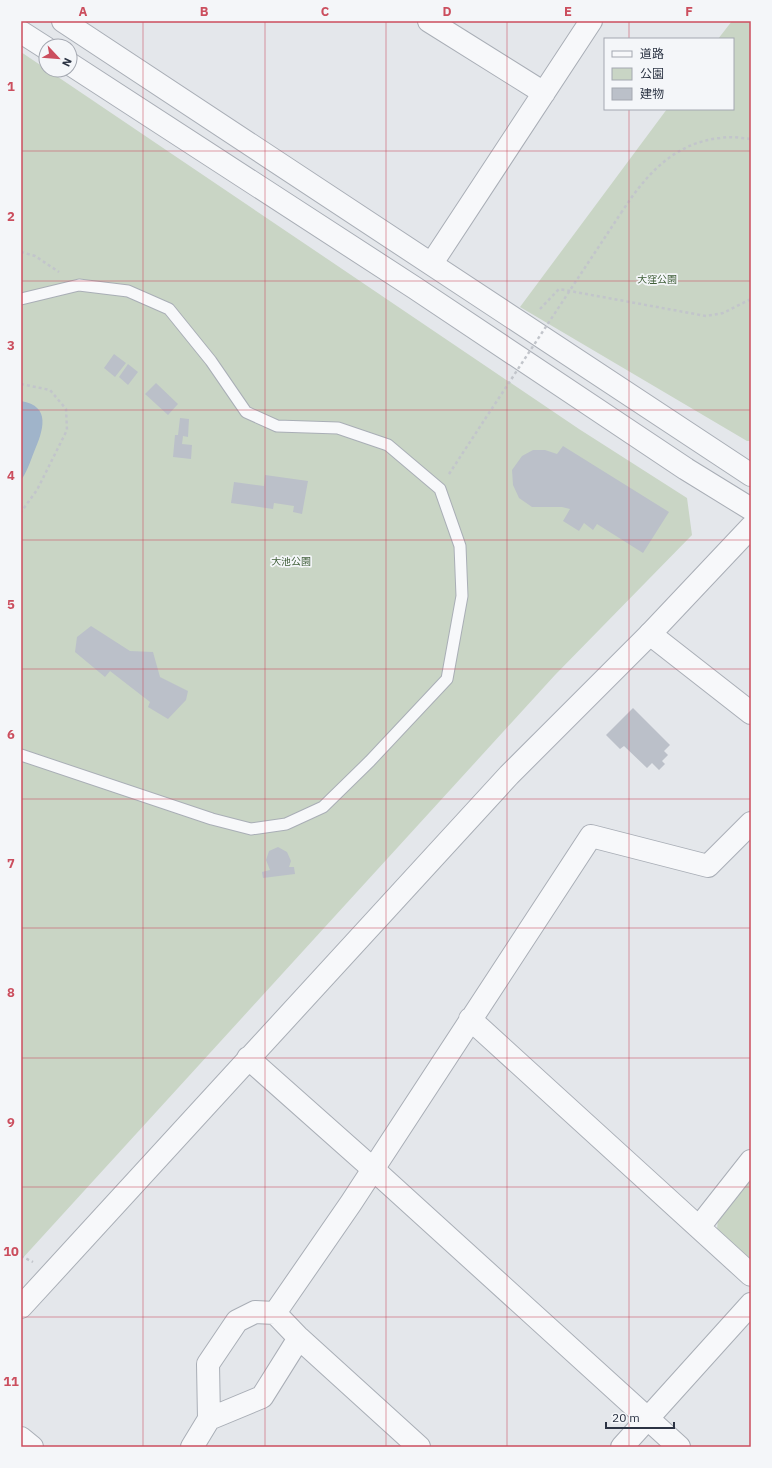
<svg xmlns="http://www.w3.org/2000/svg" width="772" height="1468" font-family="'IBM Plex Sans','Noto Sans JP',sans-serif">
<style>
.green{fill:#c9d5c5}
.water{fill:#a0b4ca}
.building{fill:#bbc0c9}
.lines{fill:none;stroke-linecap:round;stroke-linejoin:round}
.service-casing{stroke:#a9aeb6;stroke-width:13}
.minor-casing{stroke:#a9aeb6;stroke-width:24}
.tertiary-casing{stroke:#a9aeb6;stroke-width:24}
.path{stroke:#c2c5cb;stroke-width:2.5;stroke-dasharray:3 3;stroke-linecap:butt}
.service{stroke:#f7f8fa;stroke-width:11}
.minor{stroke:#f7f8fa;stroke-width:22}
.tertiary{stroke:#f7f8fa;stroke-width:22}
.path-bridge{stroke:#c2c5cb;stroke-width:2.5;stroke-dasharray:3 3;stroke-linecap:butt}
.grid{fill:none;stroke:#cb4e5e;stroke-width:1;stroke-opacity:0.55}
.labels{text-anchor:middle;stroke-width:3.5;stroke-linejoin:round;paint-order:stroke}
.park-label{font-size:10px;fill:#405f39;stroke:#f4f6f9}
.neatline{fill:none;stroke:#cb4e5e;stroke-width:1.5}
.grid-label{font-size:13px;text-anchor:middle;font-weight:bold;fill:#cb4e5e}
</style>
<rect width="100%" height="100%" fill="#e4e7eb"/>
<path class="green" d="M732,21H751V441H747L520,307L667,109H733V39H718Z
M21,52L579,429L687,498L692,535L555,675L21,1260Z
M751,1176V1262L717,1230L718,1217Z"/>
<path class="water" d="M21,401C52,406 43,431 34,452C30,462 27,472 21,480Z"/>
<path class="building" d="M114,354L126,363L115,377L104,368Z
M128,364L138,372L128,385L119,377Z
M156,383L178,404L168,415L145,394Z
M180,418L189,419L188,437L183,436L182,444L192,445L191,459L173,457L175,435H178Z
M563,446L669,512L643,553L597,524L593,530L584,523L579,531L563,521L570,509L562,507H532L519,498L513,485L512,470L522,456L533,450H545L557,454Z
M265,475L308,481L302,514L293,512L294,506L274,503L273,509L231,503L234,482L264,486Z
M91,626L130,651L153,652L160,677L188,691L186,700L168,719L148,707L150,702L110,671L105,677L75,652L77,637Z
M633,708L670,745L664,751L668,755L662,761L665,764L659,770L652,763L647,768L624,746L620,749L606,735Z
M278,847L287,852L291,861L289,867H294L295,874L263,878L262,872L270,870L266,860L269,851Z"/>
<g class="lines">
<defs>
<path id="service" d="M21,299L79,285L128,291L169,309L211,361L246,412L277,426L338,428L388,445L440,489L460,546L462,596L447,679L370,761L323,807L286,824L251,829L212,819L21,755"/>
<path id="minor" d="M429,21L544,93
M432,263L591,21
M650,634L751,713
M470,1019L751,1275
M699,1227L751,1161
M275,1313L351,1203L591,836L708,866L751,823
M209,1419L262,1397L299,1338
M21,1438L32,1447
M192,1447L209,1419L208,1364L237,1321L255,1312L275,1313L299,1338L419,1447
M622,1447L751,1304"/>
<path id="tertiary" d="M63,21L751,475
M21,32L46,48
M70,64L415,288L686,469L751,509
M248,1058L373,1169L679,1447
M21,1307L509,775L650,634L751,527"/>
</defs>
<use href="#service" class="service-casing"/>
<use href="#minor" class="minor-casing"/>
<use href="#tertiary" class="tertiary-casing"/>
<path class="path" d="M621,213C645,176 673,143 720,138C730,136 741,138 751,139
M21,252L35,256L59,272
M540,309L559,289L706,316L723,313L751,299
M21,384L50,390L66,409L67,430L37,490L21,512
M449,474L485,419
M21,1256L33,1262"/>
<use href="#service" class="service"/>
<use href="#minor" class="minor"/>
<use href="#tertiary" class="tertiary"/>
<path class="path-bridge" d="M485,419L621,213"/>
</g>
<path class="grid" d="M143,21V1447M265,21V1447M386,21V1447M507,21V1447M629,21V39M629,109V1447M21,151H751M21,281H751M21,410H751M21,540H751M21,669H751M21,799H751M21,928H751M21,1058H751M21,1187H751M21,1317H751"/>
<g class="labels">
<g class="park-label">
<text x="657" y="283">大窪公園</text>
<text x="291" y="565">大池公園</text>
</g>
</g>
<rect width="772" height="1468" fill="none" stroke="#f4f6f9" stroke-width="44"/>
<rect x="604" y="38" width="130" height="72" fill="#f4f6f9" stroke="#a4a8b1"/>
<rect x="612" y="51" width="20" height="6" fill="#f7f8fa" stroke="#a4a8b1"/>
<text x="640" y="58" font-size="12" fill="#2c3444">道路</text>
<rect x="612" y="68" width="20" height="12" fill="#c9d5c5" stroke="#a4a8b1"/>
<text x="640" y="78" font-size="12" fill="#2c3444">公園</text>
<rect x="612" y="88" width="20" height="12" fill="#bbc0c9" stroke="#a4a8b1"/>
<text x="640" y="98" font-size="12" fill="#2c3444">建物</text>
<g transform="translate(58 58) rotate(116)"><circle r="19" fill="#f4f6f9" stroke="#a4a8b1"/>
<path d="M0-3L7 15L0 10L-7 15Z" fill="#cb4e5e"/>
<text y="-6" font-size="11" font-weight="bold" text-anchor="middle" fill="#2c3444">N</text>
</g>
<path d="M606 1422v6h68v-6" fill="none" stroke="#2c3444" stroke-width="2"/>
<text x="612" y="1422" font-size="12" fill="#2c3444" stroke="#f4f6f9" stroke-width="3" paint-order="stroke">20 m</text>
<rect x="22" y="22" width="728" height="1424" class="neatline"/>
<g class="grid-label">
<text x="83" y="16">A</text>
<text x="204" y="16">B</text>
<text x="325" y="16">C</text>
<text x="447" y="16">D</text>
<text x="568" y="16">E</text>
<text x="689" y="16">F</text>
<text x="11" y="91">1</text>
<text x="11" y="221">2</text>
<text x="11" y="350">3</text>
<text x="11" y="480">4</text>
<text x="11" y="609">5</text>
<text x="11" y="739">6</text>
<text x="11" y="868">7</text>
<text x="11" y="997">8</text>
<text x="11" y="1127">9</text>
<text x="11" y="1256">10</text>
<text x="11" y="1386">11</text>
</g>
</svg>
